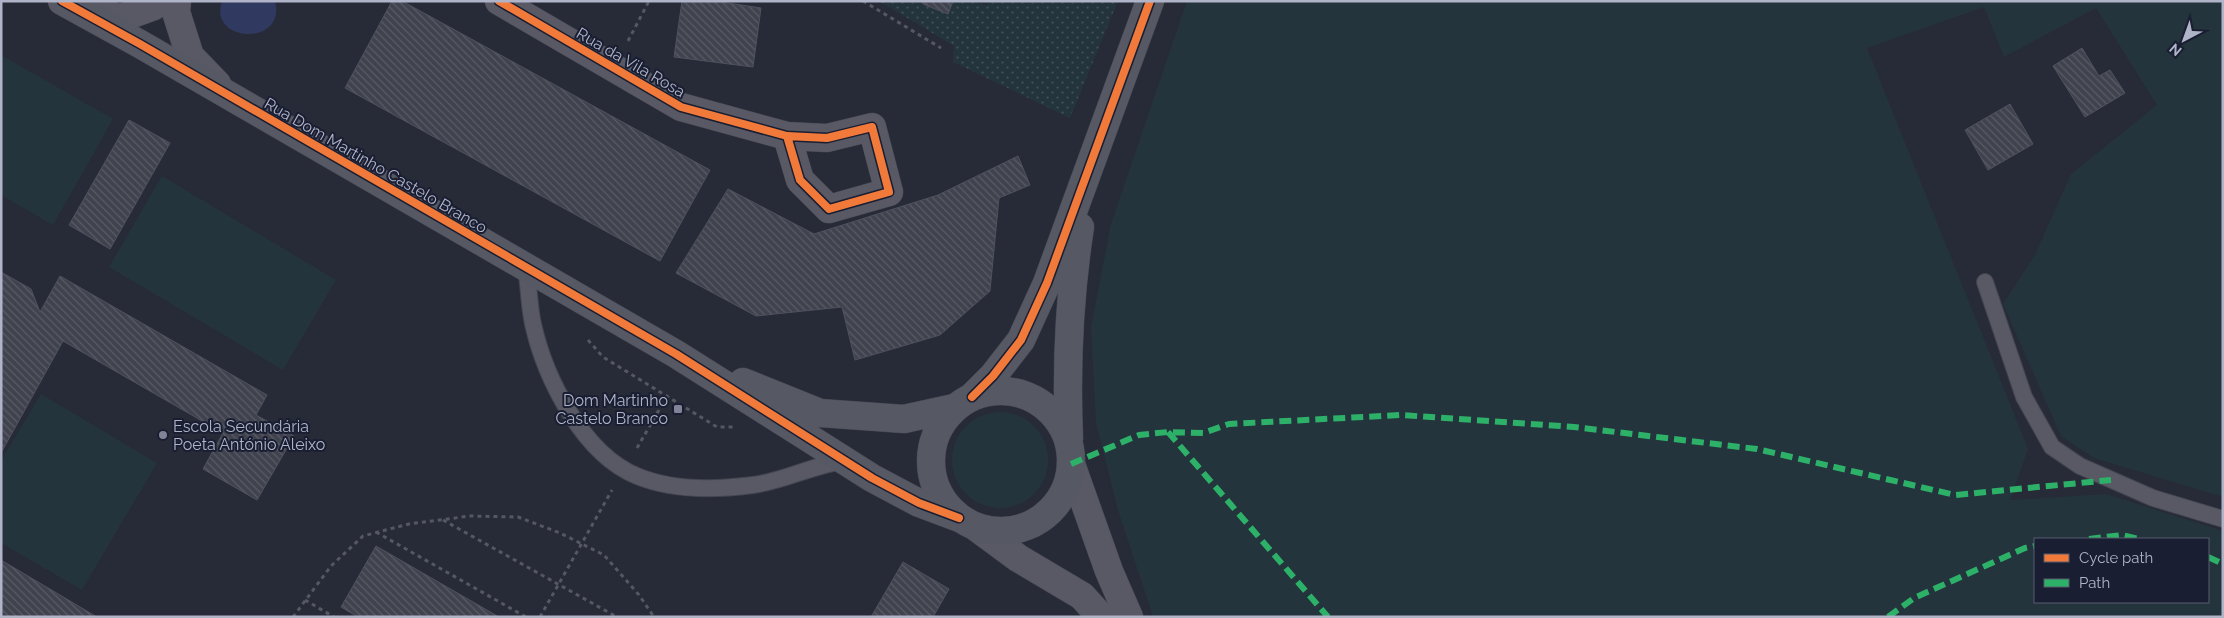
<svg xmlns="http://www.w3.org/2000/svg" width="2224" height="618" font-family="Raleway,sans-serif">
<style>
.green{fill:#24343d;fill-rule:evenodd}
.garden{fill:url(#garden-dots)}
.water{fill:#30395f}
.building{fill:url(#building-back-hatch);stroke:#4f515f}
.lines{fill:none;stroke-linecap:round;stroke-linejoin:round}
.lane-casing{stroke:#42444e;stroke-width:18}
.street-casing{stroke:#42444e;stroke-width:29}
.secondary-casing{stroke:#42444e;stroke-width:29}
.path{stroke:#555862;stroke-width:3;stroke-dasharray:4 4;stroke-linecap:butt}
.lane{stroke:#585964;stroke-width:16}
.street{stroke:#585964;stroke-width:28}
.secondary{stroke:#565863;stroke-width:28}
.quiet{stroke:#2db169;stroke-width:6;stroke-dasharray:12 6;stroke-linecap:butt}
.cycleway-casing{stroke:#1a1e32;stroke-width:11}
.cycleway{stroke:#f17a3a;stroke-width:8}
.poi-dot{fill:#808496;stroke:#1a1e32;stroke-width:2}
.labels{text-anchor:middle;stroke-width:4;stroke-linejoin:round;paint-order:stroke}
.street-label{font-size:16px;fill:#b0b4c9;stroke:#1a1e32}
.poi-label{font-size:16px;fill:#b0b4c9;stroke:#1a1e32;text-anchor:end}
</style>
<defs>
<pattern id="garden-dots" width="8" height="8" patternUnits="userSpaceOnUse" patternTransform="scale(1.25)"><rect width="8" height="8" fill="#24343d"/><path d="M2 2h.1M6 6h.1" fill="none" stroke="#414f58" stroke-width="1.8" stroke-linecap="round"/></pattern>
<pattern id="building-back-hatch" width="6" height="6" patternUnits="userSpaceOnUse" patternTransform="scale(1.25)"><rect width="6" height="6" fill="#40434e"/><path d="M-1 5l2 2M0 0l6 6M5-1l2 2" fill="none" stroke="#595c66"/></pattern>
</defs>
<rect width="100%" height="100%" fill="#272a37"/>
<path class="green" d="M1187,1H2223V497L2094,458L2061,436L2003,304L2035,255L2071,174L2157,105L2096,8L2004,57L1984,7L1867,48L2028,449L2010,500L2106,494L2223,531V617H1153L1118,510L1096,423L1091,327L1111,224ZM2208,539V602H2035V539Z
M1,55L113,119L53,225L1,195Z
M162,176L336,280L283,370L109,267Z
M41,394L157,463L82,590L1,543V461Z
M952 460a48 48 0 1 1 96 0a48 48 0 1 1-96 0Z"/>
<path class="garden" d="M879,1H924L923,4L948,14L953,1H975L986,5L992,1H1118L1070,118L953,62L954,46Z"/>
<path class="water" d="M222,1H275C287,47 207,43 222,1Z"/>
<path class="building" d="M392,1H402L710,170L660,261L345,88Z
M682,1H714L761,8L753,67L674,57Z
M924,1H953L948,14L923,4Z
M2082,48L2099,76L2110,70L2125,93L2085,117L2053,66Z
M2010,104L2033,144L1988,170L1965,130Z
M129,120L170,143L110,249L69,225Z
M1018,156L1030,185L999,198L990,291L940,335L855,360L842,307L756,316L676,273L728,189L814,234L938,195Z
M1,272L31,289L40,312L60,276L267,395L256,415L294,436L257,500L203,469L223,433L63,341L1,453Z
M376,546L499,617H358L341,607Z
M1,560L97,617H1Z
M903,562L949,589L933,617H871Z"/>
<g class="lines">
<defs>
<path id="lane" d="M526,268C529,287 529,306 533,324C545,378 583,454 637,476C673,491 715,490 753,485C784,481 813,465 844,461
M1985,282L2024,397L2052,447L2080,466L2153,498L2223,519"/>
<path id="street" d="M177,1L176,12L190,56L217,84
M499,1L681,107L787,136L827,138L872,127L889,192L829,209L800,180L787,136
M86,9L121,18L154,6L158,1
M1071,464L1109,571L1129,617
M976,527L1018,558L1082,596L1101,617"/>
<path id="secondary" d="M62,1L140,44L676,354L872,478L919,503L959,518
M743,382L820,413L904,419L954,408
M931 461a70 70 0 1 1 140 0a70 70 0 1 1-140 0Z
M972,397L993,376L1021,340L1047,283L1150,1
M1069,438C1066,367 1069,298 1080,227"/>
</defs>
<use href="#lane" class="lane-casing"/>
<use href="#street" class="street-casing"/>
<use href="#secondary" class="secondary-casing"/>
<path class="path" d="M863,1L941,48
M628,41L649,1
M588,340L603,357L717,427H735
M637,448L667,396
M443,520L617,617
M376,532L526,617
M305,600L334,617
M293,617L331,566L363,536L409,524L470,516L518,517L560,533L604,555L639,595L654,617
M540,617L612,490"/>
<use href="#lane" class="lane"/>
<use href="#street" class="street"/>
<use href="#secondary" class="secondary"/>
<path class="quiet" d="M1168,432L1328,617
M1071,464L1139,435L1168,432L1203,433L1229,424L1401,415L1574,427L1757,449L1955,495L2111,480
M2089,539L2122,535L2139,539
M2208,557L2223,564
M1888,617L1914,598L2025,548L2035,546"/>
<defs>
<path id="cycleway" d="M62,1L140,44L676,354L872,478L919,503L959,518
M499,1L681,107L787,136L827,138L872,127L889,192L829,209L800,180L787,136
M972,397L993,376L1021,340L1047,283L1150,1"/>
</defs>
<use href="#cycleway" class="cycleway-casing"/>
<use href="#cycleway" class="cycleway"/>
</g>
<g class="poi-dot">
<rect x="673" y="404" width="10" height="10" rx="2.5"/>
<circle cx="163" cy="435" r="5"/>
</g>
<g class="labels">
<g class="street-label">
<text transform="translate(631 62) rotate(30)" y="6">Rua da Vila Rosa</text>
<text transform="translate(376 165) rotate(30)" y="6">Rua Dom Martinho Castelo Branco</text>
</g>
<g class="poi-label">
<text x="668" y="406">Dom Martinho<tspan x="668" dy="18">Castelo Branco</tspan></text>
<text x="173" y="432" text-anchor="start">Escola Secundária<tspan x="173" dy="18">Poeta António Aleixo</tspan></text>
</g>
</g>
<rect width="2224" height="618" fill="none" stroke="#b0b4c9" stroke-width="5"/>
<rect x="2034" y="538" width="175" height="65" fill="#1a1e32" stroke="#565a6e"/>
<rect x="2044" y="554" width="25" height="8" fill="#f17a3a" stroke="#565a6e"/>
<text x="2079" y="563" font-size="15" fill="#b0b4c9">Cycle path</text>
<rect x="2044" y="579" width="25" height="8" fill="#2db169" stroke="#565a6e"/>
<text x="2079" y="588" font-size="15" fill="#b0b4c9">Path</text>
<g transform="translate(2184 40) rotate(221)" stroke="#1a1e32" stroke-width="4" paint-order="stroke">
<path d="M0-4L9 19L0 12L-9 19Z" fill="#b0b4c9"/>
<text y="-8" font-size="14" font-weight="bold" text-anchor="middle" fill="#b0b4c9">N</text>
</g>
</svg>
